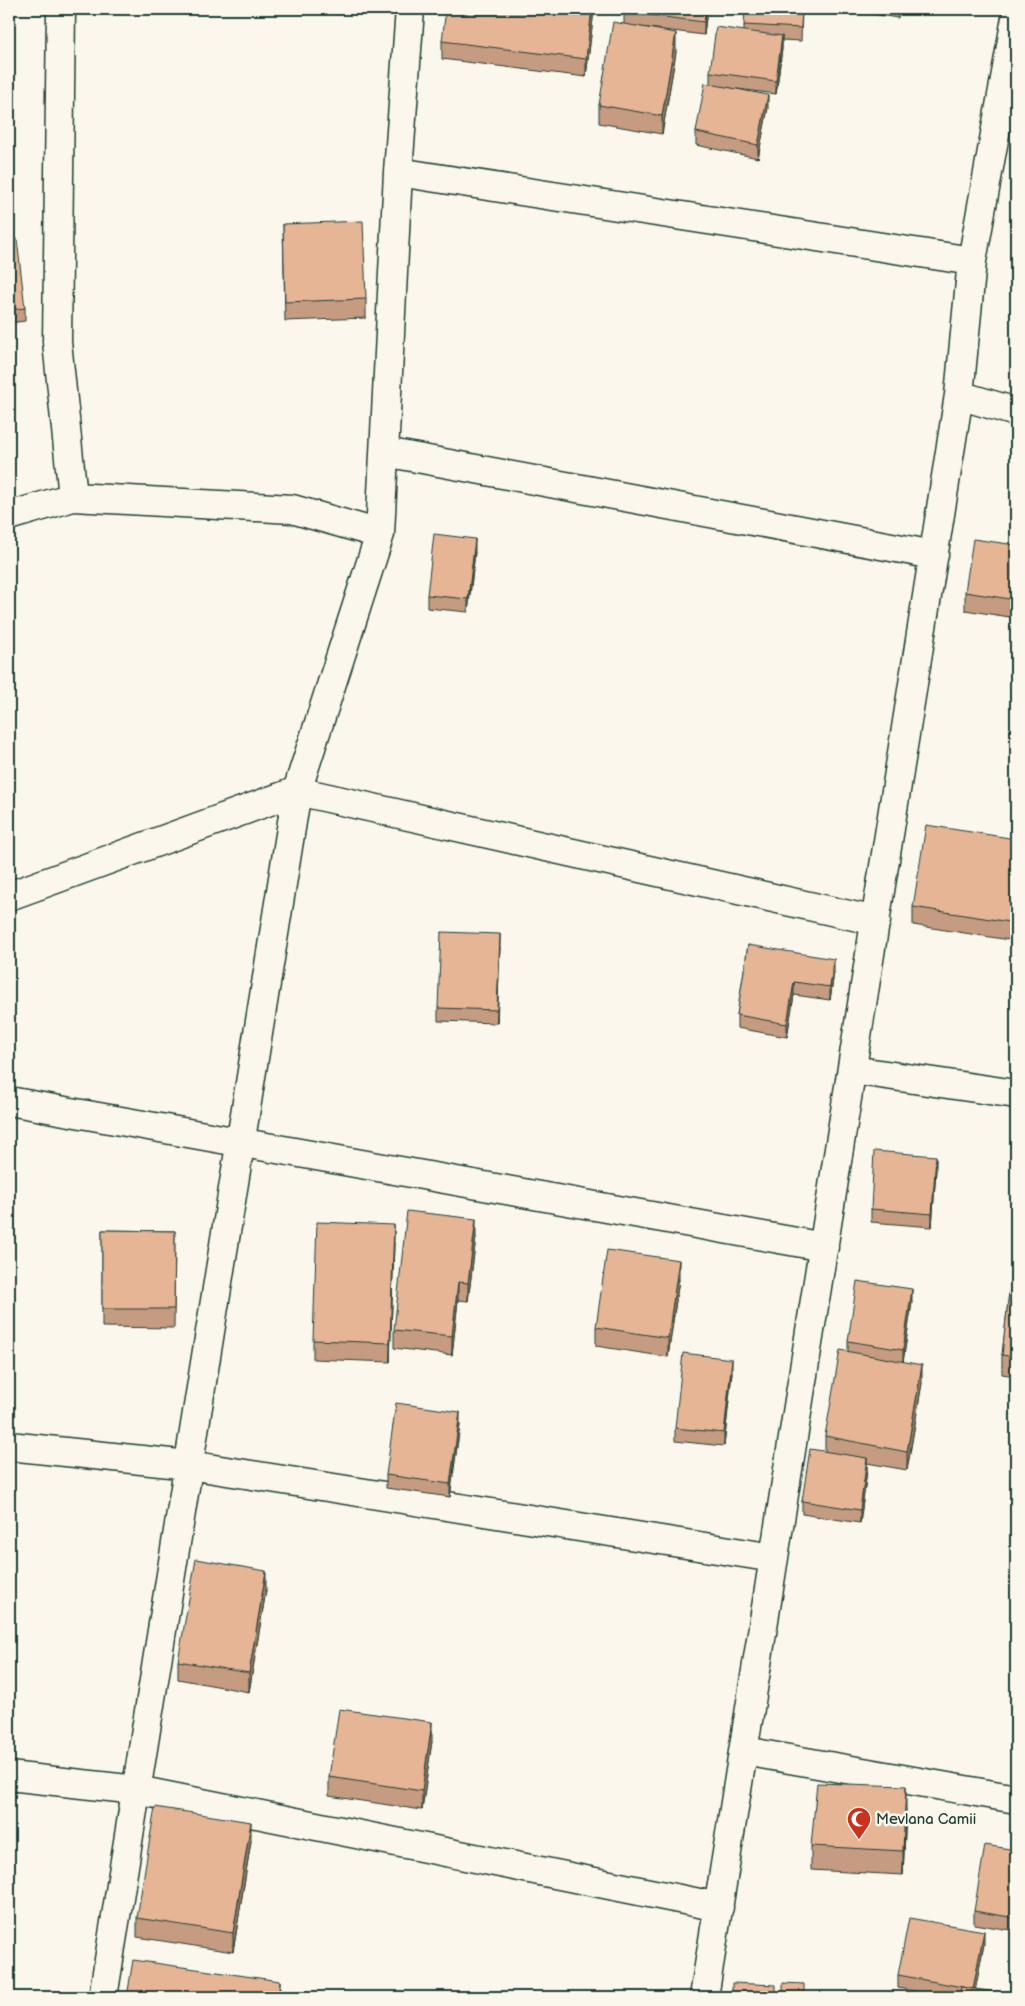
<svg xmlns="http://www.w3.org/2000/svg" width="1025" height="2006" font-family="'Balsamiq Sans',sans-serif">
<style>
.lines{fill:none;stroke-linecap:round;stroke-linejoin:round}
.minor-casing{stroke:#1f3d34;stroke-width:31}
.minor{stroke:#fbf7ec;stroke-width:28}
.wall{fill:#c59c81;stroke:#1f3d34}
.shaded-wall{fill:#a07f69;stroke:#1f3d34}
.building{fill:#e5b596;stroke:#1f3d34}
.labels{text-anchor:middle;stroke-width:5;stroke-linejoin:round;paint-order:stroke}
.poi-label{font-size:15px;fill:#1f3d34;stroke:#fbf7ec;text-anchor:start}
</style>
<rect width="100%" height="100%" fill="#fbf7ec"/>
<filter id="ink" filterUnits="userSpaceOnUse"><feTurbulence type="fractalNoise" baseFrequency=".02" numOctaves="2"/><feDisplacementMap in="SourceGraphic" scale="10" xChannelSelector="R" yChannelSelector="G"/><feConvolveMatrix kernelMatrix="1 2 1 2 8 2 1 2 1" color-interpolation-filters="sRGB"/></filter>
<g filter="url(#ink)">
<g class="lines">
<defs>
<path id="minor" d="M61,9L57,342L73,497
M398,172L972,261
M959,395L1016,412
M385,452L934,555
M9,516L73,497L292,509L380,534
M9,896L297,791L380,534L398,172L410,9
M852,1070L1016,1094
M9,1101L824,1247
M9,1446L189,1465L774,1558
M744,1751L1016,1799
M9,1776L137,1790L719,1907
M103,1997L297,791L876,921
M704,1997L959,395L972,261L1016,18"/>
</defs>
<use href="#minor" class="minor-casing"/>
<use href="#minor" class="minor"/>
</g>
<path class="wall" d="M594,9L586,77L442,59V41Z
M707,9L704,35L641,27L676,52L662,134L599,123V105L624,24V12Z
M802,9L801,41L782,40V49L776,94L722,87L768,108L758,158L696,145V132L710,84V72L744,31V25Z
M839,9H900L898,18Z
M9,98L13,168V186L9,187Z
M283,224L366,299V318L285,321Z
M9,240L25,308V321L9,323Z
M1016,545V618L965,610V592Z
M475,552L468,612L427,608V595Z
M1016,839V941L913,925V907Z
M748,945L834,972L830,1000L794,995L787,1037L737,1028V1015Z
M500,947L497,1023L438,1021V1008Z
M936,1169L932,1227L871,1222V1209Z
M102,1230L175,1231L174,1328L102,1327Z
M1016,1230V1376L1002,1374V1355Z
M476,1237L468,1301L458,1300L452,1355L394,1348V1330Z
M394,1243L390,1362L313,1359V1340Z
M679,1279L668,1357L596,1346V1327Z
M912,1302L903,1361L922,1383L907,1470L867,1463V1471L860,1523L802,1514V1501L825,1452V1436L848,1351V1341Z
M732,1372L724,1446L675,1441V1428Z
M460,1425L450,1497L386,1488V1475Z
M266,1590L249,1692L178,1679V1661Z
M432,1741L422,1810L329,1796V1777Z
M906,1810L903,1875L811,1870V1846Z
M251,1841L233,1952L137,1937V1918Z
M1016,1850V1931L974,1924V1911Z
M984,1944L975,1989L1016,1997H948L898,1988V1975Z"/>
<path class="shaded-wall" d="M592,9H594V11L586,77V59Z
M706,9H707L704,35V22Z
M676,33V52L662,134V116Z
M782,36V49L776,94V81Z
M768,95V108L758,158V145Z
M475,539V552L468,612V599Z
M500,934V947L497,1023V1010Z
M834,959V972L830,1000V987Z
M794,982V995L787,1037V1024Z
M936,1156V1169L932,1227V1214Z
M476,1219V1237L468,1301V1283Z
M394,1225V1243L390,1362V1343Z
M679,1260V1279L668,1357V1338Z
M458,1282V1300L452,1355V1336Z
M912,1289V1302L903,1363V1350Z
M732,1359V1372L724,1446V1433Z
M922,1365V1383L907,1470V1452Z
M460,1412V1425L450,1497V1484Z
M867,1458V1471L860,1523V1510Z
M266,1571V1590L249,1692V1673Z
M432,1722V1741L422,1810V1791Z
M906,1786V1810L903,1875V1851Z
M251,1822V1841L233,1952V1933Z
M984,1931V1944L974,1997L973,1989Z
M280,1981V1997H278Z"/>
<path class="building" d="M446,9H592L586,59L442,41Z
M624,9H706L704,22L624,12Z
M745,9H802L801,28L744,25Z
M613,22L676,33L662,116L599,105Z
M716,27L782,36L776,81L710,72Z
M705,83L768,95L758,145L696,132Z
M9,98L13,168H9Z
M363,221L366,299L285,302L283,224Z
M17,239L25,308L9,310V240Z
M434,534L475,539L468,599L427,595Z
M973,539L1016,545V600L965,592Z
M926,825L1016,839V923L913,907Z
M441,932L500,934L497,1010L438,1008Z
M748,945L834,959L830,987L794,982L787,1024L737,1015Z
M874,1151L936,1156L932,1214L871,1209Z
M407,1211L476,1219L468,1283L458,1282L452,1336L394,1330Z
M317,1222L394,1225L390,1343L313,1340Z
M102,1230L175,1231L174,1309H102Z
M1016,1230V1357L1002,1355Z
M607,1250L679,1260L668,1338L596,1327Z
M857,1281L912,1289L903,1350L848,1341Z
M840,1350L922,1365L907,1452L825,1436Z
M683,1353L732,1359L724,1433L675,1428Z
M396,1403L460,1412L450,1484L386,1475Z
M810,1449L867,1458L860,1510L802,1501Z
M196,1559L266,1571L249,1673L178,1661Z
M339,1709L432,1722L422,1791L329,1777Z
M817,1783L906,1786L903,1851L811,1846Z
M155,1807L251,1822L233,1933L137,1918Z
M985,1845L1016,1850V1918L974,1911Z
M909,1918L984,1931L973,1989L898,1975Z
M133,1960L280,1981L278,1997H127Z
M732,1983L776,1985V1997H732Z
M783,1983L804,1984V1997H783Z
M961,1987L1016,1995V1997H959Z"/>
</g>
<defs>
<symbol id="mosque-pin" viewBox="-11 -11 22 30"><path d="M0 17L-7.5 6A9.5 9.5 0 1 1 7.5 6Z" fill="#c8321e" stroke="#fbf7ec"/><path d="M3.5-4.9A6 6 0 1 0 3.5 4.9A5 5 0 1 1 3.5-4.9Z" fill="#fff"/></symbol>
</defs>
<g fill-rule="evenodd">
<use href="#mosque-pin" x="845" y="1805" width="28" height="38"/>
</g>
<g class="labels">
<g class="poi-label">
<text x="876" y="1824">Mevlana Camii</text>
</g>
</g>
<rect width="1025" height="2006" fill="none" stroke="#fbf7ec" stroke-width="30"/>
<rect x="15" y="15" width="995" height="1976" fill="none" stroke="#1f3d34" stroke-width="2" filter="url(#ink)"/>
</svg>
